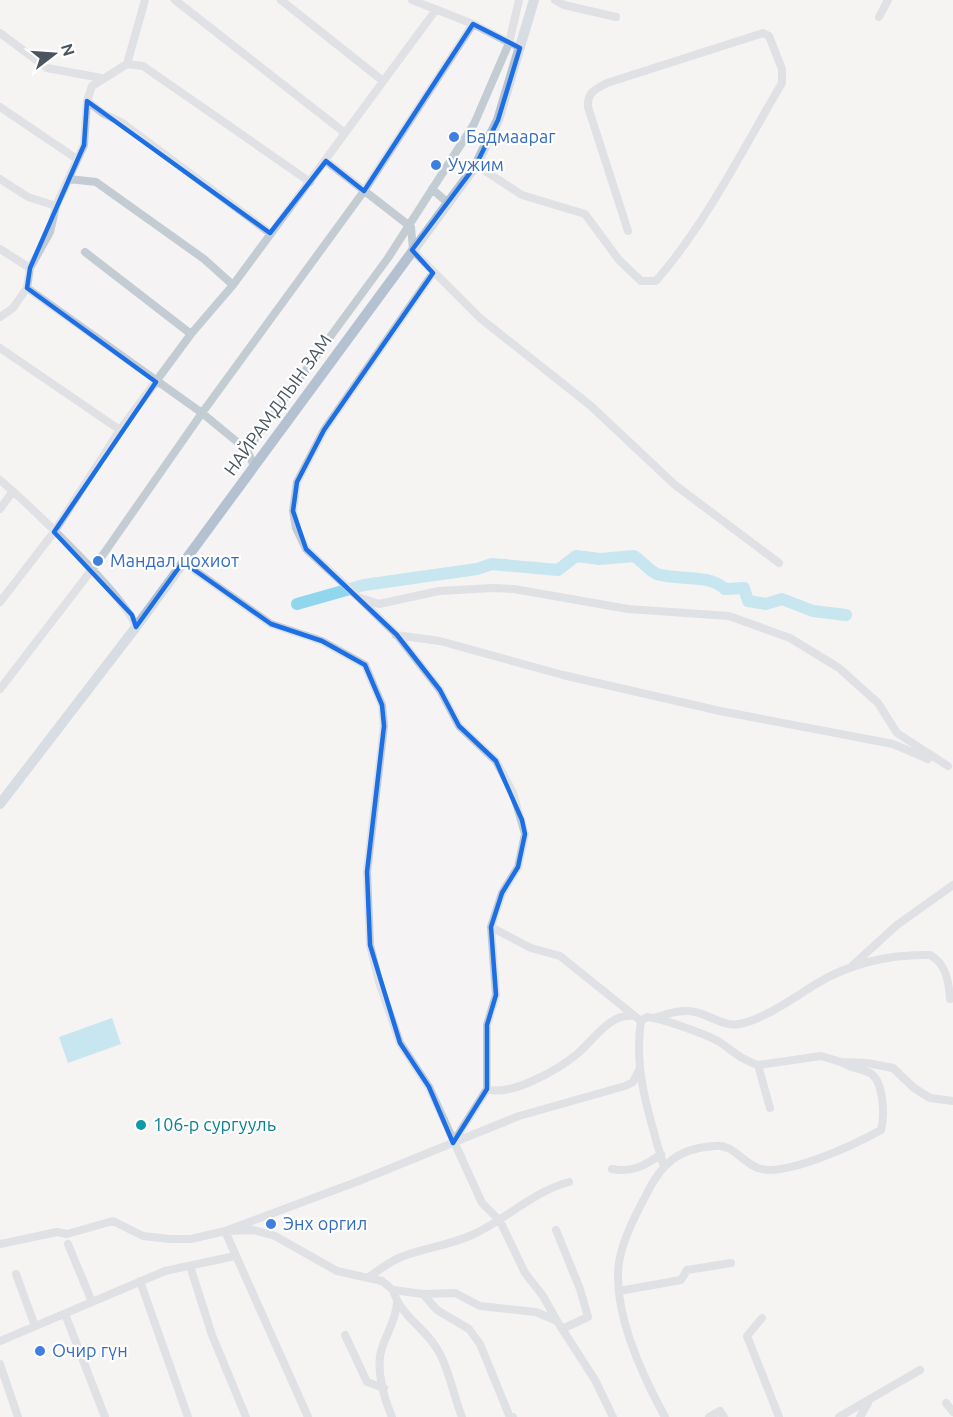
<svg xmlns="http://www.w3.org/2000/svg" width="953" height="1417" font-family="Ubuntu,sans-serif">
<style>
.water{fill:#90d7ed}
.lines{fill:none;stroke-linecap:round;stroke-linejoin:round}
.river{stroke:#90d7ed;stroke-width:12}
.minor{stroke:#c4ccd3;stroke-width:8}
.major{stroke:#b3c1d0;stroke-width:10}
.marked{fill:none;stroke:#1c6fe5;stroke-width:4.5;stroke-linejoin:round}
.shop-dot{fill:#3f7fe0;stroke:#fff;stroke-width:2}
.culture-dot{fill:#0f9aa8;stroke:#fff;stroke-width:2}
.labels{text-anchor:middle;stroke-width:4.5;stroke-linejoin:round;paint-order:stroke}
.shop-label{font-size:18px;fill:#366cbe;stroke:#fff;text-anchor:start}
.street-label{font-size:18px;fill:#4a5560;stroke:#fff}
.culture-label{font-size:18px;fill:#0d838f;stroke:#fff;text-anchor:start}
</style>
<rect width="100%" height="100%" fill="#f5f3f3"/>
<path class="water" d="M112,1018L121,1044L68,1063L59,1037Z"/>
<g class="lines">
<path class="river" d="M297,604L364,585L477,569L492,564L558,570L576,556L600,559L634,556C642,561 649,571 657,574C679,581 707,573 725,589L744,588L748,601L766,604L782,599L813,611L846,615"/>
<path class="minor" d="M175,0L345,133
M281,0L383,81
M412,0L473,24L520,48
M555,0L564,5L616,17
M879,17L888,0
M0,33L47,68L101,78
M127,64L145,0
M0,107L77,159
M326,161L411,227L413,249L418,256L480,318L591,406L675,485L779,563
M476,165L522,195L585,214L619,260L641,281H656C707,222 743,149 782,83V69L769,36L763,33L607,83C595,90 587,92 588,107L628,231
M0,179L28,197L56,206
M69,179L96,182L204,259L233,285
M432,189L448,203
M270,233L121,122L104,114L87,101L92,86L127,64L143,66L310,182
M0,249L30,268
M85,252L191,334
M433,273L324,430L297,482L293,511L296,528L306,549L358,597L379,604L439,591L492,588L514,589L628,609L729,616L790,638L839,668L878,703L897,733L948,766
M27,288L202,413L247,450L254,466
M0,317L13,308L27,288L30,268L50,232L56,206L84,145L87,101
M0,348L120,430
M247,450L388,258L474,124L509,43L519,0
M0,480C27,503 128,599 136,627
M0,509L13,491
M183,562L271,624L322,641L365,665L382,705L384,726L367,872L370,945L379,982L400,1043L429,1087L482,1203L500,1221L525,1273L543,1296L557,1321
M360,599L397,635L440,690L459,726L496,761L513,793L525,834L518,867L502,893L491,927L496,995L487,1025V1089L453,1143
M0,602L54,532L120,430L191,334L233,285L435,11
M396,635L440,641L563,675L720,711L893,744L928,759
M0,689L100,559L202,413L364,191L473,24
M491,927L531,948L560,956L641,1021
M853,965L897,925L953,885
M654,1018C668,1014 680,1009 695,1012C709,1015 725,1027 739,1024C763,1020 795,997 816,984C850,963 891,954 930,955C946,963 949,983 950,999
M758,1065L770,1108
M487,1089C510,1097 558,1070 577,1054C593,1041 610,1012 634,1016
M663,1164C650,1118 633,1070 641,1021L647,1017C661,1018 705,1034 718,1041C732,1050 741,1060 758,1065L821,1056L841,1062L867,1063L893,1068L914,1088L930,1098L953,1101
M612,1169C631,1173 645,1166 661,1154
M556,1230L580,1289L588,1317L562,1329
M0,1244L57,1232L67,1234L113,1221L143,1236L170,1239H191L225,1231L254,1230L275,1236L337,1271L382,1281L393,1290L423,1294L455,1293L480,1306L536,1312L557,1321L595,1380L613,1417
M68,1244L92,1302
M190,1266L212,1335L246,1417
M16,1274L35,1326
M369,1277C379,1270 389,1262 401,1257C424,1248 450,1245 472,1235C507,1219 532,1192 569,1182
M140,1281L188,1417
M393,1290C401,1318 428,1329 440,1354C450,1373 454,1397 462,1417
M619,1291L681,1280L687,1270L731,1263
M423,1294L437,1310L469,1329L480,1344L509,1415L513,1417
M65,1314L105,1417
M762,1318L747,1336L779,1417
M345,1335L367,1382L384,1388
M0,1341L165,1271L235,1256
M0,1364L18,1417
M946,1403L953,1412
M308,1417L225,1231L359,1181L519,1116L625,1086L633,1082L640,1068
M392,1417C384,1398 375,1368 382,1348C387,1332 396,1320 397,1303
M665,1417C642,1375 612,1312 619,1262C623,1239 635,1216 646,1195C661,1164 678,1148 715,1146C733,1144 742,1162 758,1168C784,1178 856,1144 881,1130C885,1116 884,1078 868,1072C858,1068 851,1068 841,1062
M709,1417L720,1411L724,1417
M839,1417L920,1370
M860,1417L868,1403"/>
<path class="major" d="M0,804L136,627L476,165L498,120L534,0"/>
</g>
<path d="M0 0H953V1417H0ZM473,24L520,48L498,120L476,165L412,250L433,273L324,430L297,482L293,511L306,549L397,635L440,690L459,726L496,761L522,820L525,834L518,867L502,893L491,927L496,995L487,1025V1089L453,1143L429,1087L400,1043L370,945L367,872L384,726L382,705L365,665L322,641L271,624L183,562L136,627L132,615L54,532L156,382L27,288L30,268L84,145L87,101L270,233L326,161L364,191Z" fill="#f5f3f3" fill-opacity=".55" fill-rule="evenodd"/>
<path class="marked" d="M473,24L520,48L498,120L476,165L412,250L433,273L324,430L297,482L293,511L306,549L397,635L440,690L459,726L496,761L522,820L525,834L518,867L502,893L491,927L496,995L487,1025V1089L453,1143L429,1087L400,1043L370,945L367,872L384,726L382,705L365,665L322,641L271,624L183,562L136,627L132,615L54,532L156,382L27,288L30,268L84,145L87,101L270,233L326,161L364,191Z"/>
<g class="shop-dot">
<circle cx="454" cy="137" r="6"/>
<circle cx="436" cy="165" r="6"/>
<circle cx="98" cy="561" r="6"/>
<circle cx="271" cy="1224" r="6"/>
<circle cx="40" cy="1351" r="6"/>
</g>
<circle class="culture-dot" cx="141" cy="1125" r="6"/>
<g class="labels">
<g class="shop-label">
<text x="466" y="143">Бадмаараг</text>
<text x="448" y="171">Уужим</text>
<text x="110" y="567">Мандал цохиот</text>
<text x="283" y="1230">Энх оргил</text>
<text x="52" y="1357">Очир гүн</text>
</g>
<g class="street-label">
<text transform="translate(278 405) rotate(-54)" y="6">НАЙРАМДЛЫН ЗАМ</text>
</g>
<g class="culture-label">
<text x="153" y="1131">106-р сургууль</text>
</g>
</g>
<g transform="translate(54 54) rotate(73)" stroke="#ffffff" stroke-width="4.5" paint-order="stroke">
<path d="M0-4.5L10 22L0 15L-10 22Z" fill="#4a5560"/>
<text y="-9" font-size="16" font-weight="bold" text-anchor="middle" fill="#4a5560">N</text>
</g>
</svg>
